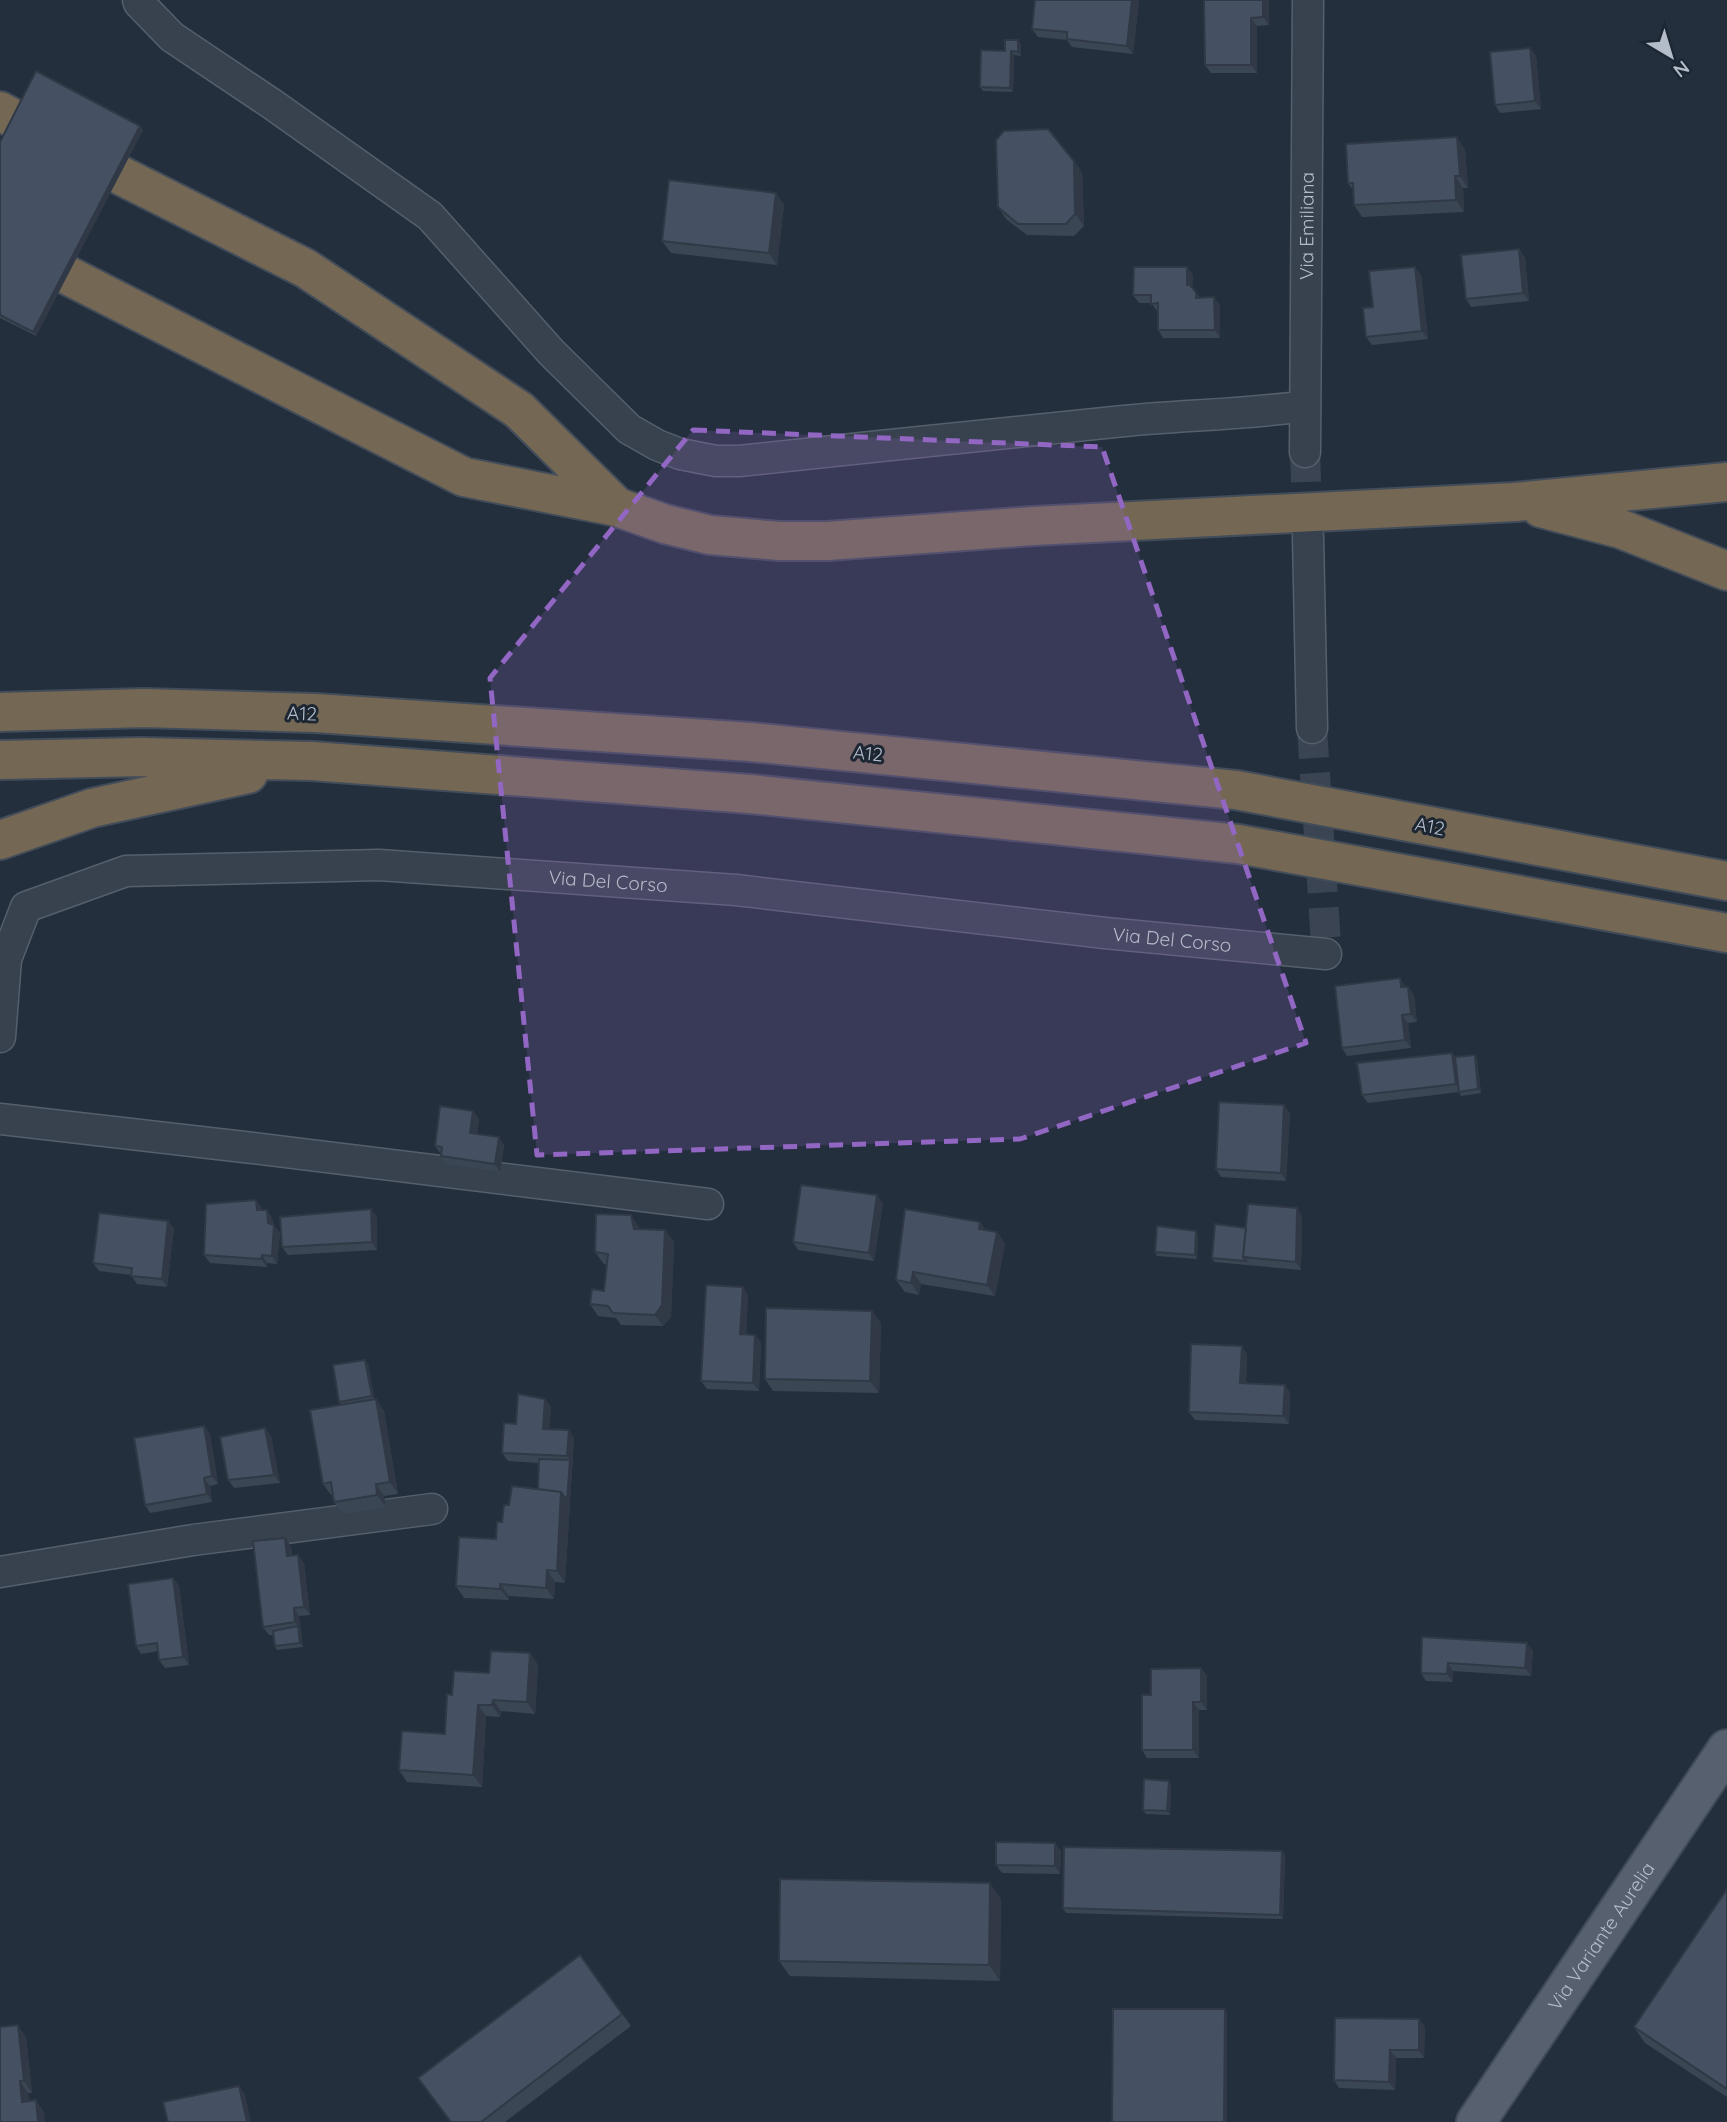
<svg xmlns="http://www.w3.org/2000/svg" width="1727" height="2122" font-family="Quicksand,sans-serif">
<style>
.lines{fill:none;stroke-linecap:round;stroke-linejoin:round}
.street-tunnel{stroke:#3a4453;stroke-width:30;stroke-dasharray:30 15;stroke-linecap:butt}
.street-casing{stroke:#565f6c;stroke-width:33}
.primary-casing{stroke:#414a57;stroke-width:42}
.highway-casing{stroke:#434c59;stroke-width:42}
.street{stroke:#38414e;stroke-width:30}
.primary{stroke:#56606e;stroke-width:38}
.highway{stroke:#746855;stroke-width:38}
.wall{fill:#3b4654}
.shaded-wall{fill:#303945}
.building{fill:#455162;stroke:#303945;stroke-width:2}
.marked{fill:#9266c3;fill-opacity:0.2;stroke:#9266c3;stroke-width:5;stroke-dasharray:14 9;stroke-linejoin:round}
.labels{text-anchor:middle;stroke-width:6;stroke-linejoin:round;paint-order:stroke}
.street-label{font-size:19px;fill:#b4bcc9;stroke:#1d2633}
</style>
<rect width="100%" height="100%" fill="#242f3e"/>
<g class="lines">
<path class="street-tunnel" d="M1305,452L1308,532
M1312,728L1326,944"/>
<defs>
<g id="street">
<path d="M138,0L139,3L172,37L272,104L430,216L551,352L629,429L657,445L680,454L716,461H739C864,448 989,434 1114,422C1178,415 1242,415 1305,406"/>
<path id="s1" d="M1305,452L1308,0"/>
<path d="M1308,536L1312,728"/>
<path id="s2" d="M0,1037L6,959L26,907L126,871L379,865L736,890L1105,933L1326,954"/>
<path d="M0,1119L244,1147L708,1204"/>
<path d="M0,1572L193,1540L432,1509"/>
</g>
<g id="primary">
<path id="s3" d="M1476,2122L1727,1749"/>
</g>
<path id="highway" d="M0,111L70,150L305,268L519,410L617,507
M0,241L464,477L617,507L665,524L710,535L779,541H827L1033,526L1515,502L1727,482
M1541,508L1621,529L1727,571
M0,712L144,708L315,713L751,742L1236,790L1727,881
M0,760L141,757L312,761L750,794L1238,844L1727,933
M0,840L92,808L248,774"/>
</defs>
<use href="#street" class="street-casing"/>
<use href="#primary" class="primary-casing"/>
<use href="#highway" class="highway-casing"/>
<use href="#street" class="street"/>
<use href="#primary" class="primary"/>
<use href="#highway" class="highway"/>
</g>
<path class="wall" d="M1035,0H1139L1133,54L1072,47L1067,40L1038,37L1032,29Z
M1204,0H1269V25L1257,26V73H1211L1205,65Z
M1021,44V56L1014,55L1013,92L983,91L980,87L1005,51Z
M1530,48L1536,56L1541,109L1500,113L1495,105Z
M140,126L143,130L36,336L0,318V142Z
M1465,149L1468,188H1463L1464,212L1362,217L1354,205L1353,190L1348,183Z
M1074,161L1082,173L1084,226L1074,236L1027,235L1006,219L998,207Z
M776,193L784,205L777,265L671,253L662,241Z
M1525,257L1529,301L1471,307L1466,299Z
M1187,267L1193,275L1192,288L1200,298L1214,297L1220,305V338H1163L1158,330V312L1151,303H1139L1133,295Z
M1421,275L1428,339L1372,345L1366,337L1373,307Z
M1405,986L1408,987L1414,995L1417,1022L1408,1023L1411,1048L1347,1056L1342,1048Z
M1452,1053L1455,1057L1477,1059L1481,1093L1461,1096L1459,1092L1368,1103L1362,1095Z
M473,1111L479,1119L477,1134L499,1137L504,1145L500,1172L446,1164L441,1156V1154L435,1146Z
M1290,1113L1286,1181L1221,1177L1216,1169Z
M883,1203L874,1261L798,1250L793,1242Z
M262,1208V1210H267L272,1218L273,1224L280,1233L277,1264L267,1263V1267L210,1263L204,1255Z
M1302,1216L1301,1270L1214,1262L1212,1258L1246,1228Z
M377,1217V1250L288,1255L282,1247Z
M168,1221L174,1229L167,1287L137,1284L131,1275L99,1271L93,1263Z
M639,1227L640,1229L665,1230L674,1242L671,1317L663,1326L621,1325L616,1318L598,1316L590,1304L604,1291L607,1265L604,1264L595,1252Z
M986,1230L997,1232L1005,1244L995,1296L921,1284L919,1295L905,1292L896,1280Z
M1196,1231L1198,1235L1197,1259L1157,1256L1155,1252Z
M748,1295L746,1335H755L761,1343L759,1391L707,1389L701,1381Z
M872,1311L881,1323L879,1393L773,1391L765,1379Z
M1247,1354L1246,1383L1285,1385L1290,1393L1289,1424L1195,1420L1189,1412Z
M368,1364L374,1400L384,1411L398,1494L384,1496L386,1507L343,1514L334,1502L333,1495H331L323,1484L342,1405L339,1402Z
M545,1399L551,1407L549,1429L574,1438L565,1583L555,1582L554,1599L509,1596V1600L464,1598L456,1586L496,1539L509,1505L538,1489L539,1463L508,1461L502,1453L516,1424Z
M204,1426L210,1434L218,1484L210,1486L212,1502L150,1513L145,1505Z
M265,1428L271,1436L280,1483L234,1488L228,1480Z
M291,1546L292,1555L304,1563L310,1615L299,1616L303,1647L277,1650L275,1646L273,1635H269L263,1627Z
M173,1578L179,1586L189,1665L165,1668L159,1660L158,1651L141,1654L136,1646Z
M1422,1637L1533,1651L1531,1676L1453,1671V1682L1426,1681L1421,1673Z
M530,1653L538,1665L535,1714L501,1711L500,1717L486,1716L482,1787L407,1782L399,1770L445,1734L452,1695L489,1673Z
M1201,1668L1207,1676V1710H1199V1758H1147L1142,1750L1151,1695Z
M1171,1785L1170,1815L1146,1814L1143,1810Z
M1055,1843L1061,1851L1060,1874L1002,1873L996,1865Z
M1282,1851L1285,1855L1283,1919L1066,1913L1063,1908Z
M1727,1889V2097L1645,2043L1634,2027Z
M1001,1899L1000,1981L790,1976L779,1961Z
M580,1955L631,2026L505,2122H450Z
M1419,2019L1425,2027L1424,2058H1396L1395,2090L1339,2088L1334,2080Z
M26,2037L32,2093H28L29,2101L44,2112L0,2122Z"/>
<path class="shaded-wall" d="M1132,0H1139L1133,54L1127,46Z
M1263,0H1269V25L1263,17Z
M1251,18L1257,26V73L1251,65Z
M1018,40L1021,44V56L1018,52Z
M1530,48L1536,56L1541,109L1535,101Z
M1011,51L1014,55L1013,92L1010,88Z
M140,126L143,130L36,336L33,332Z
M1457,137L1465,149L1468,188L1460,176Z
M1074,161L1082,173L1084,226L1075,214Z
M1455,176L1463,188L1464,212L1456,200Z
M776,193L784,205L777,265L769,253Z
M1519,249L1525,257L1529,301L1523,293Z
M1187,267L1193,275L1192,293L1187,285Z
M1415,267L1421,275L1428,339L1422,331Z
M1214,297L1220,305V338L1215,330Z
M1400,978L1405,986L1406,995L1401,987Z
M1408,987L1414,995L1417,1022L1411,1014Z
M1402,1015L1408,1023L1411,1048L1405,1040Z
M1452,1053L1458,1061L1461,1092L1456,1084Z
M1475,1055L1477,1059L1481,1093L1478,1089Z
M1284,1105L1290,1113L1286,1181L1281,1173Z
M473,1111L479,1119L476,1141L470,1133Z
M499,1137L504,1145L500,1172L495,1164Z
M877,1195L883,1203L874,1261L869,1253Z
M256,1200L262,1208L263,1218L257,1210Z
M1297,1208L1302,1216L1301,1270L1296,1262Z
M371,1209L377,1217V1250L372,1242Z
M267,1210L272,1218L273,1231L268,1223Z
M631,1215L639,1227L643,1241L634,1229Z
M168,1221L174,1229L167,1287L162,1279Z
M980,1222L989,1234L979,1229Z
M274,1225L280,1233L277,1264L272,1256Z
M665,1230L674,1242L671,1317L663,1326L655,1315Z
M1196,1231L1198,1235L1197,1259L1195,1255Z
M997,1232L1005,1244L995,1296L987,1285Z
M262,1255L267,1263V1267L261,1259Z
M913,1272L921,1284L919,1295L911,1283Z
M743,1287L748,1295L746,1342L740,1334Z
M872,1311L881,1323L879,1393L870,1381Z
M755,1335L761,1343L759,1391L753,1383Z
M1242,1346L1247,1354L1246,1391L1240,1383Z
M365,1360L368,1364L375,1400L372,1396Z
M1285,1385L1290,1393L1289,1424L1283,1416Z
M376,1399L384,1411L398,1494L390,1482Z
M545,1399L551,1407L549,1437L543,1429Z
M204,1426L210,1434L218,1484L212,1476Z
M265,1428L271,1436L280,1483L274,1475Z
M569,1430L574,1438L565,1583L557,1571L561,1492L570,1460L567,1456Z
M204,1478L210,1486L212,1502L207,1494Z
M376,1484L384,1496L386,1507L377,1495Z
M285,1538L291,1546L293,1564L287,1556Z
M298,1555L304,1563L310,1615L304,1607Z
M547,1570L555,1582L554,1599L546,1588Z
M173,1578L179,1586L189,1665L183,1657Z
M500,1584L509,1596V1600L500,1589Z
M294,1608L299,1616L303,1647L300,1643L298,1626L295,1622Z
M1527,1643L1533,1651L1531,1676L1525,1668Z
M530,1653L538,1665L535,1714L527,1702Z
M1448,1663L1453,1671V1682L1447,1674Z
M1201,1668L1207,1676V1710L1201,1702Z
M493,1700L501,1711L500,1717L492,1705Z
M1193,1702L1199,1710V1758L1193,1750Z
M478,1705L486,1716L482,1787L473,1775Z
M1169,1781L1171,1785L1170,1815L1167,1811Z
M1055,1843L1061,1851L1060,1874L1055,1866Z
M1282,1851L1285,1855L1283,1919L1280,1915Z
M990,1883L1001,1899L1000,1981L989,1965Z
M1225,2009L1227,2013V2122H1224Z
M1419,2019L1425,2027L1424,2058L1419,2050Z
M18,2025L26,2037L32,2093L24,2081Z
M1390,2050L1396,2058L1395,2090L1389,2082Z
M20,2081L28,2093L30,2114L22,2102Z
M239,2086L245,2094L251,2122H247Z
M36,2100L44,2112L45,2122H38Z"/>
<path class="building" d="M1035,0H1132L1127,46L1067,39V32L1032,29Z
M1204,0H1263V17L1251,18V65H1205Z
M1005,40H1018V52L1011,51L1010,88L980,87L981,50L1005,51Z
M1530,48L1535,101L1495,105L1490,52Z
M36,71L140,126L33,332L0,315V142Z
M1048,129L1074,161L1075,214L1066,224H1018L998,207L996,140L1004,131Z
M1457,137L1460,176H1455L1456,200L1354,205L1353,183H1348L1346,144Z
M669,180L776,193L769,253L662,241Z
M1519,249L1523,293L1466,299L1461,255Z
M1134,267H1187V285H1190L1196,292V298L1214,297L1215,330H1158V303L1151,304V295H1133Z
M1415,267L1422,331L1366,337L1363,308L1373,307L1369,271Z
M1400,978L1401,987H1408L1411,1014L1402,1015L1405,1040L1342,1048L1335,986Z
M1452,1053L1456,1084L1362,1095L1357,1063Z
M1475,1055L1478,1089L1459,1092L1455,1057Z
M1219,1102L1284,1105L1281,1173L1216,1169Z
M440,1106L473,1111L470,1133L499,1137L495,1164L441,1156L442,1147L435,1146Z
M801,1185L877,1195L869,1253L793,1242Z
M256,1200L257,1210H267L268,1223L274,1225L272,1256L262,1255L261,1259L204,1255L206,1204Z
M1248,1204L1297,1208L1296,1262L1243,1257Z
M371,1209L372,1242L282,1247L280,1217Z
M905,1209L980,1222L979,1229L997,1232L987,1285L913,1272L911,1283L896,1280Z
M99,1213L168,1221L162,1279L131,1276L132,1268L93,1263Z
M596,1214L631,1215L634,1229L665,1230L662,1305L655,1315L613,1313L608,1306L590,1304L592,1289L604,1291L608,1254L595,1252Z
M1215,1224L1246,1228L1243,1257L1246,1261L1212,1258Z
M1157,1226L1196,1231L1195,1255L1155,1252Z
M706,1285L743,1287L740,1334L755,1335L753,1383L701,1381Z
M766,1308L872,1311L870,1381L765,1379Z
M1191,1344L1242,1346L1240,1383L1285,1385L1283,1416L1189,1412Z
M365,1360L372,1396L339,1402L333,1365Z
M518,1394L545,1399L543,1429L569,1430L567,1456L502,1453L504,1423L516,1424Z
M376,1399L390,1482L376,1484L377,1495L334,1502L331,1482L323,1484L310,1410Z
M204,1426L212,1476L204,1478L207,1494L145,1505L134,1438Z
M265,1428L274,1475L228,1480L220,1437Z
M539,1459L570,1460L567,1500L561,1492L538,1489Z
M512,1486L561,1492L557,1571L547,1570L546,1588L500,1584V1589L456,1586L459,1537L496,1539L497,1522H502L504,1505H509Z
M285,1538L287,1556L298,1555L304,1607L294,1608L295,1622L263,1627L253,1541Z
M173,1578L183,1657L159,1660L157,1643L136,1646L128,1584Z
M298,1626L300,1643L275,1646L273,1631Z
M1422,1637L1527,1643L1525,1668L1448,1663L1447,1674L1421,1673Z
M491,1651L530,1653L527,1702L493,1700L492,1705H478L473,1775L399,1770L402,1731L445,1734L447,1694L452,1695L454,1671L489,1673Z
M1201,1668V1702H1193V1750H1142V1695H1151V1669Z
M1144,1779L1169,1781L1167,1811L1143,1810Z
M996,1842L1055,1843V1866L996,1865Z
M1064,1847L1282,1851L1280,1915L1063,1908Z
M780,1879L990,1883L989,1965L779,1961Z
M1727,1889V2089L1634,2027Z
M580,1955L622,2014L481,2122H451L418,2078Z
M1113,2009H1225L1224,2122H1112Z
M1335,2018L1419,2019V2050H1390L1389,2082L1334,2080Z
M18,2025L24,2081H20L22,2102L36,2100L38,2122H0V2027Z
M239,2086L247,2122H168L163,2102Z"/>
<path class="marked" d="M693,430L1102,447L1306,1043L1020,1139L537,1155L490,678Z"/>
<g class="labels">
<g class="street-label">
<text dy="7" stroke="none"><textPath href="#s1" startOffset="226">Via Emiliana</textPath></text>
<text transform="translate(302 713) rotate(2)" y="7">A12</text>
<text transform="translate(868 753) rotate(6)" y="7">A12</text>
<text transform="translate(1430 826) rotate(11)" y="7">A12</text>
<text dy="7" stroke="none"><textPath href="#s2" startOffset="723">Via Del Corso</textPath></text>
<text dy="7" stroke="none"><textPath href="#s2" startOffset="1290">Via Del Corso</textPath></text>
<text dy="7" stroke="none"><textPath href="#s3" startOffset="224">Via Variante Aurelia</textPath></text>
</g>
</g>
<g transform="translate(1671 56) rotate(142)" stroke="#1d2633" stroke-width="5" paint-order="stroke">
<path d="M0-5L12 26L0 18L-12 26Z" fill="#b4bcc9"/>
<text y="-10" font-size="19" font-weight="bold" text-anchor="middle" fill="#b4bcc9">N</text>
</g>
</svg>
